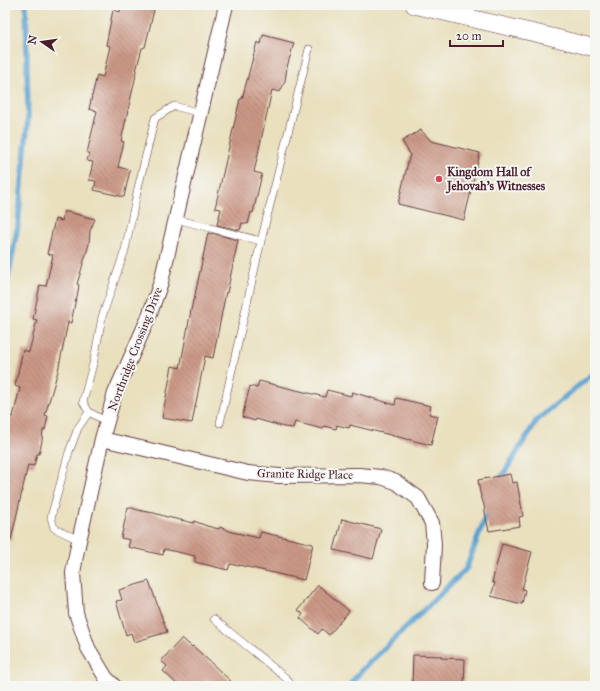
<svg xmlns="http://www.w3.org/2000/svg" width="600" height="691" font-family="'IM FELL Great Primer',serif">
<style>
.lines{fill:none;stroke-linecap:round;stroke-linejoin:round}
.stream{stroke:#5aa1d0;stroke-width:5.5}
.building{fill:url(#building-back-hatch)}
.service-casing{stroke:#623c41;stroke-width:8}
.minor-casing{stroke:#623c41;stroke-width:16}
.tertiary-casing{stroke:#623c41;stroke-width:18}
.service{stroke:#fff;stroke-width:7}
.minor{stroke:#fff;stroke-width:14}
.tertiary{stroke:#fff;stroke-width:17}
.poi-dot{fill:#d1495b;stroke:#f6f6f2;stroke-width:1.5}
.labels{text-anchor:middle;stroke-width:4;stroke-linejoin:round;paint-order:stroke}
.poi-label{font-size:12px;font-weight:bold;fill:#4a1f2b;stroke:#f6f6f2;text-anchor:start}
.street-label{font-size:12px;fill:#4a1f2b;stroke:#f6f6f2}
</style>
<defs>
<pattern id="building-back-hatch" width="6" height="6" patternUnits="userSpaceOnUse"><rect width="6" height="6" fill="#cb9886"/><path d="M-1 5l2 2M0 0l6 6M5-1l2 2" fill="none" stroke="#a77b6e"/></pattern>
</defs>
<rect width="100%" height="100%" fill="#f6f6f2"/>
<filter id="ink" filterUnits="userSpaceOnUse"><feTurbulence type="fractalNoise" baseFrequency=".025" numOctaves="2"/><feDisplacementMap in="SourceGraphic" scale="8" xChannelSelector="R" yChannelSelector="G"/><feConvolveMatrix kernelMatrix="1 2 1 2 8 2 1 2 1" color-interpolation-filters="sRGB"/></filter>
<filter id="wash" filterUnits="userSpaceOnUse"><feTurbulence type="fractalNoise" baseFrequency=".012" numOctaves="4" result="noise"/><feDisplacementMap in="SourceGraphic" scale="16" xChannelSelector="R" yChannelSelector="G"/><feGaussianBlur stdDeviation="0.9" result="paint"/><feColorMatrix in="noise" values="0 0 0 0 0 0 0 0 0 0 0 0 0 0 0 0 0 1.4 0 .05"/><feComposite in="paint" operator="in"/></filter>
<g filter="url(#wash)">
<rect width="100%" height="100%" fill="#e9e0be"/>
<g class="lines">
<path class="stream" d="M5,294L18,225L28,119L26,5
M499,481L537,420L595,372
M349,686L360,672L466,569L488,510"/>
</g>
<g id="blocks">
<path class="building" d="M122,5H134L154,10L145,47L142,48L135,75H136L121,141L124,142L118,167L130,170L124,197L94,190L96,181L89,180L93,162L87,161L89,153H87L97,111L89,109L97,75L103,77L110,46L106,45L113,10L120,12Z
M263,35L294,43L287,67L285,81L280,92L272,90L254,172L262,174L253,213L251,212L248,224L242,223L240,230L217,225L221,209L215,208L240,99H242L257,42L261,44Z
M421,130L431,141L480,153L464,220L398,204L410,154L402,141Z
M64,211L95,219L90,231L89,244L77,284L79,285L77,297L76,298L71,323L68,322L58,371L45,415L48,416L45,430H43L42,441L39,454H37L34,466L28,465L11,540H5V428L8,416L13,417L20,388L15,386L23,350L29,352L37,320L33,319L40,285L46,286L53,255L47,254L55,219L62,221Z
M208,233L215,234L238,240L227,293L226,292L213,358L205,356L192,423L162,418L172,366L180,368L193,300H194Z
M259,381L325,397L327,390L351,396L352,392L395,405L396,398L431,406L429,414L438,416L431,445L350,425L349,428L337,425L336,429L324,426L323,429L295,422L293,428L284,427L256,419L255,421L242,417L250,386L257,388Z
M510,474L512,483L517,482L523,516L519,517L520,526L489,531L486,518L484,505L480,493L478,480Z
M128,507L142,511L154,513L167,517L194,523V521L207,526L219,529L220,527L232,532L259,538L261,532L313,544L304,580L239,565V566L230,564L228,570L195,562V556L164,549L163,555L128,547L130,540L121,538Z
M342,519L381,529L373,559L334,550Z
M502,544L532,552L522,589L525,590L522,604L491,596L495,583L492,582Z
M149,581L167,632L134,642L131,633L126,635L116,601L122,600L119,590Z
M318,585L349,611L329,635L322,629L318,634L300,618L303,614L298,610Z
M182,638L192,647L193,646L236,686H179L163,671L167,666L161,661Z
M413,655L441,656V658L465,659L464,686H412Z"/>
</g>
</g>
<g filter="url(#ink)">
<use href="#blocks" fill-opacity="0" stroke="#623c41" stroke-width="1"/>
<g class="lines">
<defs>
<path id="service" d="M176,219L261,241L220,423
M261,241L309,49
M107,422L89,412L83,402L94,360L102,317L125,250L138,188L155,118L174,106L200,113
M79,540L54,528L51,517L69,452L78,428L89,412
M214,619L287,679L291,686"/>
<path id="minor" d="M102,439L248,473L279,476L359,475L381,477L396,482L418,498L432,523L434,544L432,583
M114,686L106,678L88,648L76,613L73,573L77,550L102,439L115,393L148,319L161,282L226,5"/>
<path id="tertiary" d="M414,5L552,37L595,48"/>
</defs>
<use href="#service" class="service-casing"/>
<use href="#minor" class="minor-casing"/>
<use href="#tertiary" class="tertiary-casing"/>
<use href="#service" class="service"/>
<use href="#minor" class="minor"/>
<use href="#tertiary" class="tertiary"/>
</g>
</g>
<circle class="poi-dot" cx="439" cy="179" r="4"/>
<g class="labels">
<g class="poi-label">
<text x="447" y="176">Kingdom Hall of<tspan x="447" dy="14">Jehovah’s Witnesses</tspan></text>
</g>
<g class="street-label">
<text transform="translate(135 349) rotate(-69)" y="4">Northridge Crossing Drive</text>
<text transform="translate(305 474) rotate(1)" y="4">Granite Ridge Place</text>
</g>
</g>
<rect width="600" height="691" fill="none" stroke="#f6f6f2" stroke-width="20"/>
<g transform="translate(42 42) rotate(283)" stroke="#f6f6f2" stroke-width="3" paint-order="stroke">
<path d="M0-3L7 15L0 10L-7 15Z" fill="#4a1f2b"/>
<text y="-6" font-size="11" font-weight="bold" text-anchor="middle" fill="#4a1f2b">N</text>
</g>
<path d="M450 40v6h53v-6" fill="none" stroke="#4a1f2b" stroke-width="2"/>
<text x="456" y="40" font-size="12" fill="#4a1f2b" stroke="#f6f6f2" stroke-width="3" paint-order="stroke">20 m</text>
</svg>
